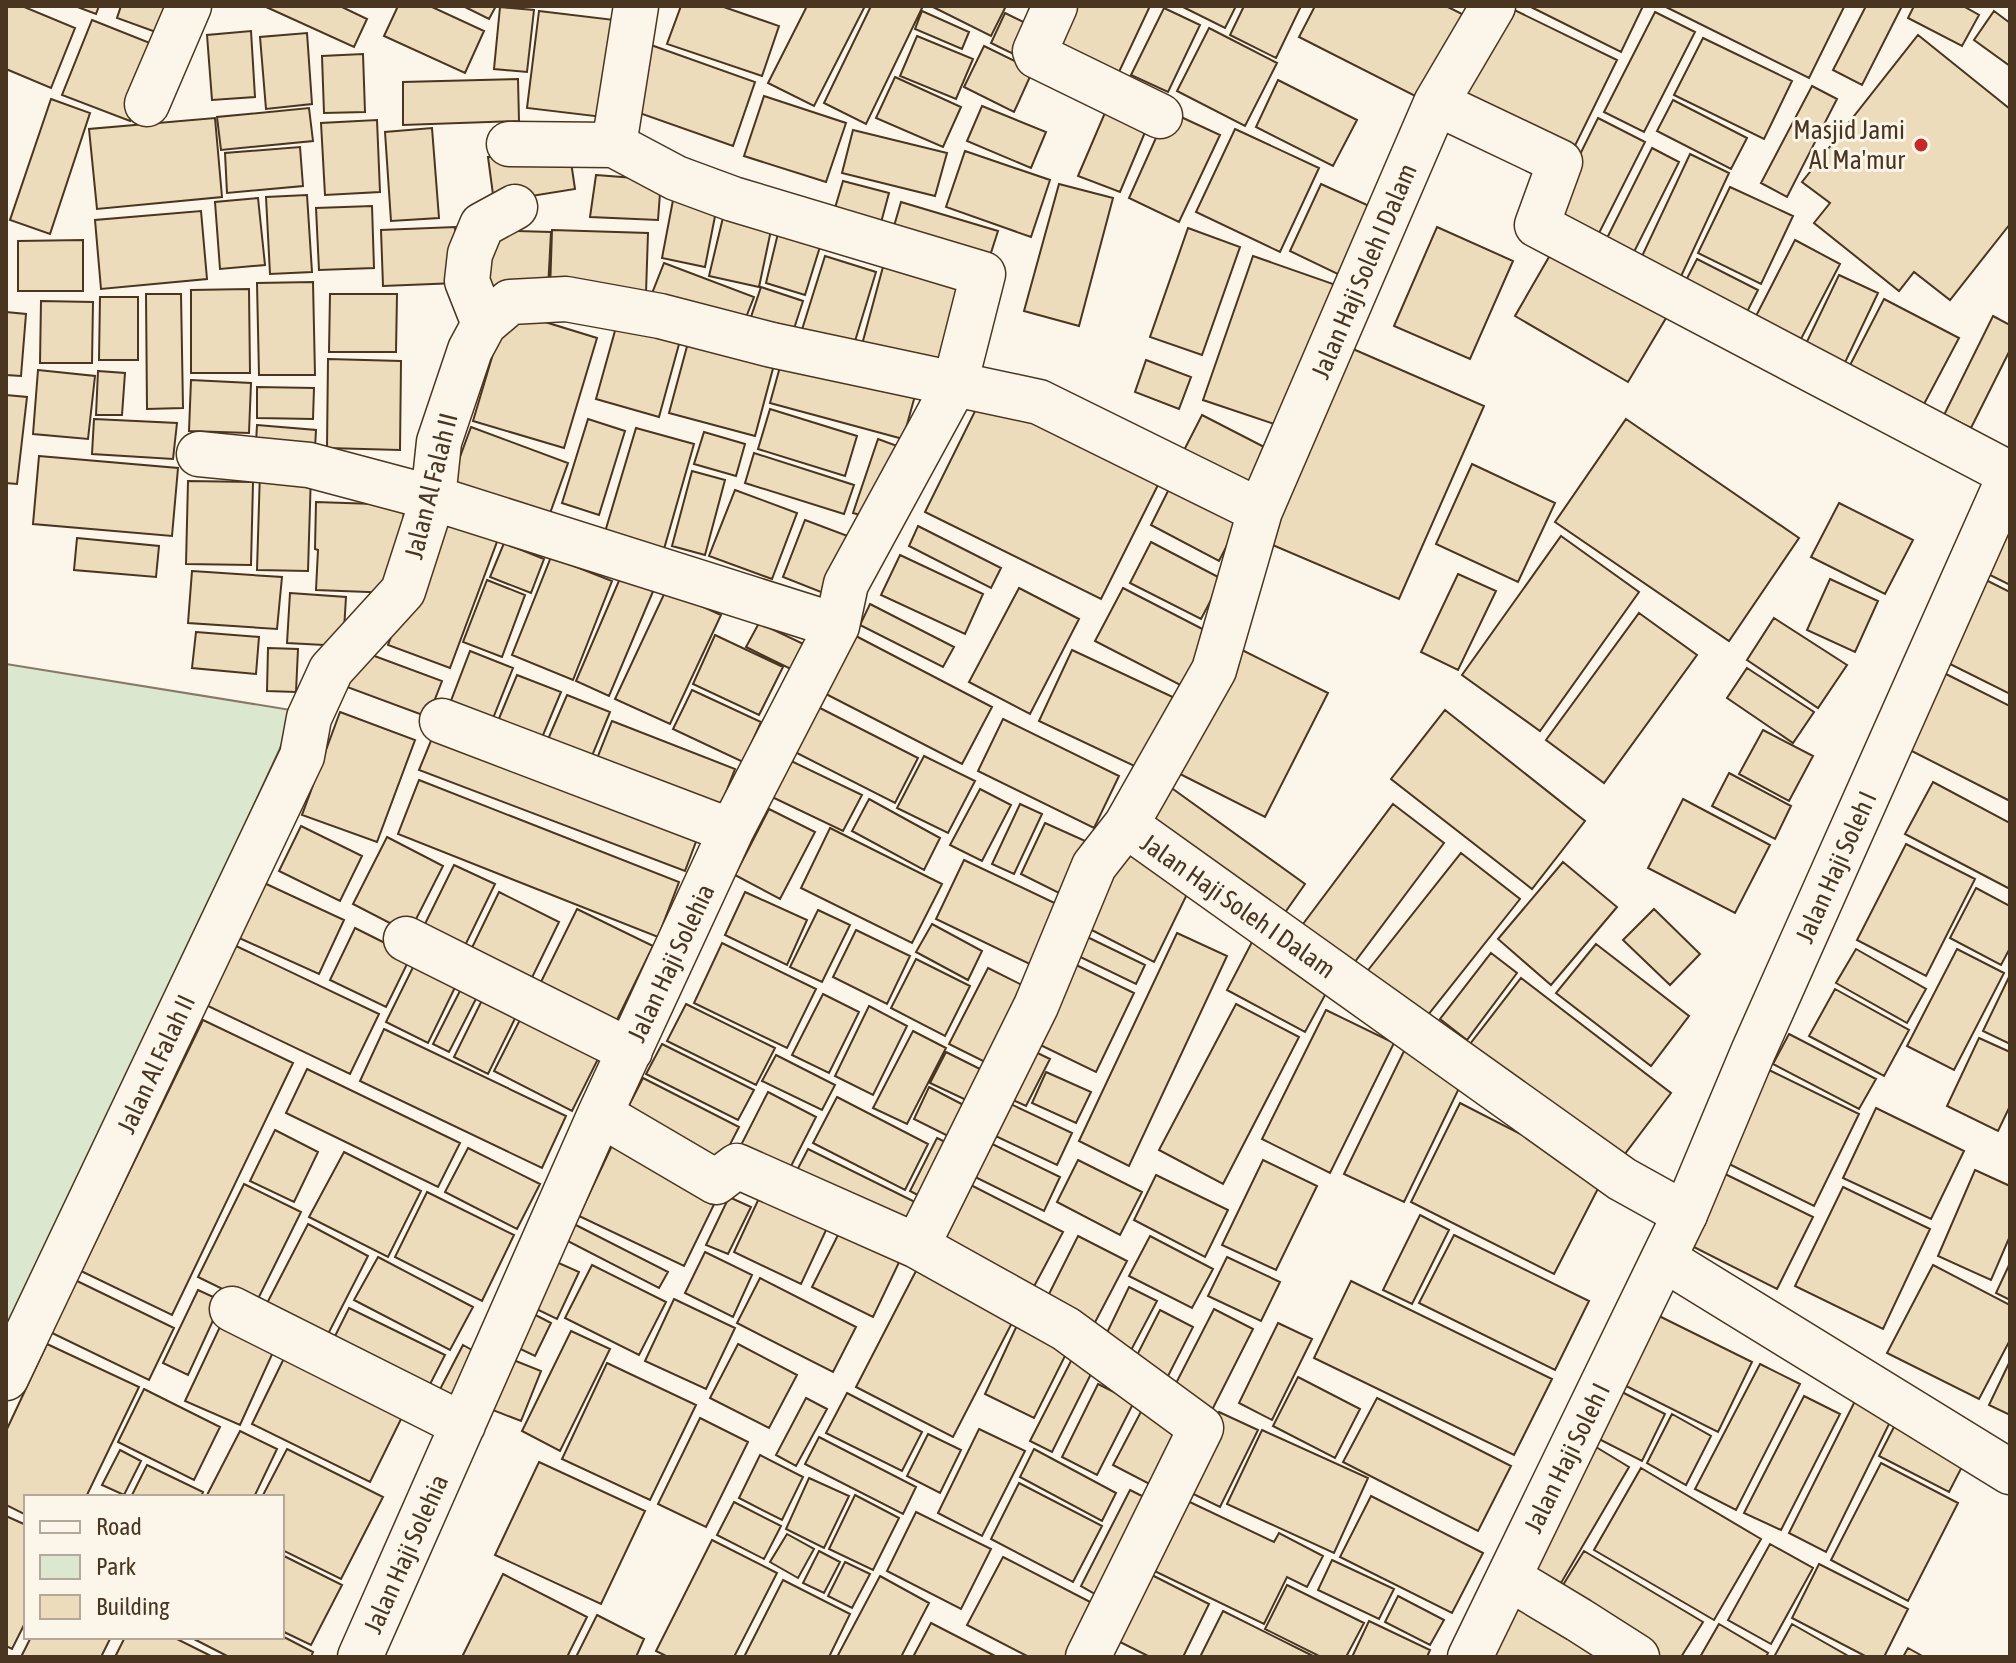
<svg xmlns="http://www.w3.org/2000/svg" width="2016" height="1663" font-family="'Asap Condensed',sans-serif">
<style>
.green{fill:#dce7d0;stroke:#887966;stroke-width:2}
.building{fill:#ecdcbc;stroke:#4a3520;stroke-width:2}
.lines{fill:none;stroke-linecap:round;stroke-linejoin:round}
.minor-casing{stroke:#4a3520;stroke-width:47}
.tertiary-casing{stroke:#4a3520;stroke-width:47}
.minor{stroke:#fbf6e9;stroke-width:44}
.tertiary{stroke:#fbf6e9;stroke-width:44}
.poi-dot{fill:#c62828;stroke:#fbf6e9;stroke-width:3}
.labels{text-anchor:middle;stroke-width:6;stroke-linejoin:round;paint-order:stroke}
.poi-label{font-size:26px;fill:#4a3520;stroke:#fbf6e9;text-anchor:end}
.street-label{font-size:26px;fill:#4a3520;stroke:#fbf6e9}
</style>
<rect width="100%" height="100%" fill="#fbf6e9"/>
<path class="green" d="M6,664L297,711L6,1346Z"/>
<path class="building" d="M6,6H22L75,28L51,88L6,69Z
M75,6H99L96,14Z
M121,6H175L164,35L117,18Z
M264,6H340L367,19L354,47Z
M398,6H430L484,31L465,73L384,36Z
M463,6H496L489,19Z
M681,6H721L779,26L762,76L667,44Z
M807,6H865L814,106L768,83Z
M871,6H923L866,124L824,103Z
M931,6H1006L991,36Z
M1077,6H1150L1119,72L1059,43Z
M1181,6H1236L1225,28Z
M1244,6H1301L1276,58L1230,35Z
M1315,6H1446L1466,16L1423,100L1299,37Z
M1506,6L1617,60L1568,160L1451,103Z
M1529,6H1643L1621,52Z
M1664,6H1842L1844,7L1809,78Z
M1866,6H1902L1862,85L1833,70Z
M1914,6H1963L1979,15L1962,46L1908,18Z
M500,7L534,10L527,72L494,69Z
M1164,8L1200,25L1168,92L1131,75Z
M539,11L623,21L611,118L527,108Z
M922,11L969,32L962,49L915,29Z
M1994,11L2010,23V66L1974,40Z
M1655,12L1695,32L1644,132L1604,112Z
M1005,13L1036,28L1022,58L991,43Z
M92,20L160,47L130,121L62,95Z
M1209,28L1277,63L1245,126L1177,91Z
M251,31L255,97L212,100L207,35Z
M307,33L312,104L266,109L260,37Z
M1918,35L2010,109V224L1950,300L1914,272L1899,291L1814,223L1830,203L1802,182Z
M917,36L973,59L956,99L900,76Z
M1703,38L1792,81L1764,139L1674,95Z
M651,45L755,82L733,146L628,109Z
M984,46L1033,70L1014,112L964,87Z
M363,54L365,112L324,113L322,56Z
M895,77L961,107L943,147L876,118Z
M518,79L519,121L403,125V82Z
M1278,80L1357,120L1333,166L1256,127Z
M1812,86L1837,99L1787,197L1761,183Z
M764,96L846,123L826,182L744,156Z
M51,99L90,113L50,234L10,220Z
M1673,100L1747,138L1731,169L1657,131Z
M1110,101L1151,118L1120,192L1078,176Z
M982,106L1046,132L1031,168L967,141Z
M309,108L313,141L221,150L217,117Z
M1168,111L1220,135L1179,222L1129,198Z
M215,118L222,197L97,209L89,129Z
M1598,118L1645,142L1592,247L1546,223Z
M377,120L380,192L325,195L321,123Z
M432,128L439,218L391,221L385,132Z
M1235,129L1319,168L1280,252L1196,212Z
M853,130L947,153L935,196L842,173Z
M300,147L303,186L227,193L225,153Z
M1652,148L1679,162L1633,254L1606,240Z
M965,151L1050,180L1031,237L946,207Z
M1690,154L1729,173L1676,287L1636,269Z
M570,155L575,189L494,202L488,157Z
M596,175L661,180L658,220L590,217Z
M843,181L889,193L879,230L832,218Z
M1059,184L1113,198L1079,326L1024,311Z
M1321,184L1378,210L1346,278L1290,251Z
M1730,187L1793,216L1761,284L1698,253Z
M307,195L312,272L270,274L266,197Z
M258,198L265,265L220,269L215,202Z
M673,200L717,206L705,267L662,258Z
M901,202L998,231L988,262L892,233Z
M726,205L774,216L759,287L709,276Z
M372,206L374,268L319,270L316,208Z
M201,211L207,279L101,289L95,220Z
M780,225L823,237L805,295L766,283Z
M455,227L457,283L383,286L381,230Z
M1437,227L1513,261L1470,359L1394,326Z
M1188,228L1240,247L1202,355L1150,337Z
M486,230L551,232L548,289L484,286Z
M552,230L648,233L646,293L550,291Z
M83,240V291H18V241Z
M1795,240L1840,264L1801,339L1756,316Z
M1557,243L1672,308L1628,382L1515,316Z
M887,252L966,273L939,374L860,352Z
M825,256L876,272L852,351L800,336Z
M1253,256L1336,285L1286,428L1203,400Z
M1697,259L1758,290L1741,324L1680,292Z
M664,263L754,297L741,330L651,296Z
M1839,275L1878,293L1841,371L1802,352Z
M313,282L315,375H259L257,283Z
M761,287L803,301L790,341L748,326Z
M249,289L250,373H191V290Z
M146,294H181L183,408L147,409Z
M330,294H397L396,352H329Z
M100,297H138V360H99Z
M1884,299L1959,338L1923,406L1849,367Z
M41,301L93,302L92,363H40Z
M506,310L597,338L564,448L473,421Z
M6,312L26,314L21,376L6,375Z
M1993,316L2010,325V350L1971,428L1944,415Z
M618,320L681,337L659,417L596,399Z
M689,339L775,361L755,436L669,413Z
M1353,349L1484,406L1399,599L1268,543Z
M783,356L916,392L903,439L770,403Z
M328,359L401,361L400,450L327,448Z
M1146,360L1191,377L1179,409L1135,392Z
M38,370L95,376L88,439L33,434Z
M98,371L125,373L122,415H96Z
M191,380L251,383L249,433L189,431Z
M257,387L314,388L313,419L257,418Z
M985,391L1161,479L1101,599L925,512Z
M6,395L27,397L17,484L6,483Z
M770,409L857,436L845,476L758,449Z
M1202,415L1270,450L1246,494L1179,460Z
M94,419L177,423L173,459L92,454Z
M588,419L625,431L599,515L562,503Z
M1626,419L1799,538L1729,641L1555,522Z
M257,425L316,430L315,448L256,443Z
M471,427L568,463L548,519L450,484Z
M636,428L694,444L664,549L605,532Z
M704,432L745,444L736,476L694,464Z
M878,439L900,447L875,519L853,513Z
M754,453L854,485L844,514L745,483Z
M39,456L178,468L172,536L33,524Z
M1472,464L1555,503L1518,582L1436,544Z
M260,471L311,473L308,571L257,570Z
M692,471L725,480L705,555L672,546Z
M1175,477L1244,512L1219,561L1151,525Z
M188,481L253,482L251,565L186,564Z
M735,490L797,513L772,579L709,556Z
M316,502L404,505L402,552L394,593L316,590L318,550L315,549Z
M1839,503L1913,540L1885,594L1811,557Z
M439,509L501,531L450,668L388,645Z
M2010,512V585L1974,567Z
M805,520L853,538L831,596L783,577Z
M918,526L1001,568L991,588L909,546Z
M1561,536L1639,592L1540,731L1462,675Z
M77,538L159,546L156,577L74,570Z
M1151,542L1222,579L1201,619L1130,583Z
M504,543L544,559L531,593L490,577Z
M900,555L983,594L965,634L881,595Z
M551,557L612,581L573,680L512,655Z
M192,571L282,577L277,629L188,623Z
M1458,574L1496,591L1458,670L1421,652Z
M621,576L654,589L609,696L576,681Z
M1980,577L2010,592V694L1940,659Z
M1830,579L1878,601L1855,652L1807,630Z
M487,580L525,595L502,657L463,642Z
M1019,588L1079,619L1030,714L969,682Z
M1123,588L1216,636L1188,689L1095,641Z
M666,590L721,615L670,724L615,699Z
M290,593L346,597L343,646L287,643Z
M870,604L954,647L943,667L860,625Z
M1639,613L1697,655L1604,783L1546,740Z
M1774,618L1847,665L1818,708L1747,660Z
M759,623L814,649L801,674L746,647Z
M196,632L259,637L256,674L192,668Z
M715,635L783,667L759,715L693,684Z
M854,635L992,707L962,764L824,693Z
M268,648L298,649L296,692L267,691Z
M353,648L442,681L428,717L339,684Z
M1240,649L1328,693L1265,817L1178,773Z
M1072,650L1177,699L1143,770L1039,721Z
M470,651L513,668L486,736L444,719Z
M1747,668L1814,712L1793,743L1727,698Z
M1938,670L2010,706V801L1900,745Z
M517,675L561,692L536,752L493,733Z
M692,690L761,722L743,762L673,729Z
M567,695L610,712L587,768L543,751Z
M818,707L918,758L895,803L795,752Z
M1445,710L1585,821L1532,889L1391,779Z
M340,712L415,740L377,842L302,815Z
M1003,719L1119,776L1094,828L978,771Z
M612,721L735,769L715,820L592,771Z
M1763,730L1813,756L1789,801L1739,774Z
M435,731L700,831L685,871L419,770Z
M924,756L975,781L948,833L897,808Z
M789,760L862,795L843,831L770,796Z
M1729,773L1791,806L1775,839L1712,806Z
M419,780L679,882L658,937L398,834Z
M1933,782L2010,823V889L1905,834Z
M1166,784L1305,884L1279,921L1140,821Z
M980,789L1011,805L982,861L950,845Z
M869,799L940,838L924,870L852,831Z
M1683,799L1770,845L1735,913L1648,868Z
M1020,804L1042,814L1014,874L992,864Z
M1393,804L1444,843L1348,971L1297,932Z
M769,809L815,832L780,899L735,875Z
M1045,823L1092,844L1067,897L1021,874Z
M301,826L362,856L340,901L279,871Z
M830,828L942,884L912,943L801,888Z
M387,837L443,866L409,933L353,904Z
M1906,844L1975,879L1926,976L1857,940Z
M1118,848L1192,884L1154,962L1080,924Z
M1461,853L1520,899L1424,1020L1365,974Z
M964,860L1065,908L1036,967L936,919Z
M1563,862L1617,907L1551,985L1498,939Z
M454,865L495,884L458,960L417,940Z
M262,882L344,920L319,974L237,937Z
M1976,888L2010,906V948L2001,965L1950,938Z
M499,892L559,922L525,992L465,962Z
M745,892L807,920L787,965L725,935Z
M577,909L653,946L610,1034L534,996Z
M1654,909L1700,954L1670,985L1623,940Z
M818,910L850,925L822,982L790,967Z
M932,924L982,951L968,980L916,952Z
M355,928L411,956L386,1007L330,980Z
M856,930L910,956L887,1004L833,977Z
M1079,933L1145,965L1136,984L1070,952Z
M1177,933L1227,956L1129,1166L1079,1141Z
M1252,942L1331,984L1305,1032L1227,990Z
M722,943L816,989L787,1048L694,1003Z
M1596,944L1689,1016L1651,1066L1556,993Z
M234,945L379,1014L350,1074L206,1005Z
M1856,949L1926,989L1907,1023L1836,983Z
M1957,949L2004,973L1954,1070L1907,1046Z
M1491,953L1517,973L1467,1040L1440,1019Z
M419,955L461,975L428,1043L386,1022Z
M916,959L970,986L945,1036L891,1008Z
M1068,961L1134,993L1096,1072L1030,1040Z
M988,968L1036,992L997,1068L949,1044Z
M2010,975V1044L1983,1031Z
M467,977L483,985L449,1052L433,1044Z
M1521,978L1671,1093L1621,1159L1470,1044Z
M489,986L523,1002L488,1074L454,1057Z
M1835,989L1909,1030L1884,1076L1809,1036Z
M823,994L859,1012L829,1073L792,1055Z
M528,1004L606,1043L572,1111L494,1071Z
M686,1004L775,1048L756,1085L667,1041Z
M1236,1004L1299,1037L1223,1184L1159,1150Z
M869,1006L907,1026L873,1095L835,1076Z
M1326,1010L1394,1043L1330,1173L1262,1139Z
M203,1020L293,1063L172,1315L81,1271Z
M384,1029L566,1116L542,1168L360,1081Z
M913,1031L946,1048L907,1124L873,1108Z
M1789,1034L1876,1079L1859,1109L1773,1064Z
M1979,1038L2010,1052V1106L1998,1131L1947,1106Z
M662,1044L754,1090L738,1120L646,1074Z
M1023,1046L1050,1059L1026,1106L1000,1094Z
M1404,1051L1463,1080L1404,1202L1344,1174Z
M946,1052L994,1076L979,1106L930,1083Z
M776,1055L835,1085L822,1110L762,1081Z
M307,1069L460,1143L438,1187L286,1113Z
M1769,1070L1859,1114L1814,1206L1723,1161Z
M1046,1072L1091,1092L1076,1123L1032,1103Z
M643,1078L739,1127L718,1168L622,1119Z
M929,1087L975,1111L960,1142L914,1119Z
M768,1092L816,1117L785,1178L737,1153Z
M837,1097L928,1144L905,1190L813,1143Z
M1000,1099L1072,1133L1057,1165L985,1131Z
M1460,1103L1604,1177L1554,1274L1411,1202Z
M1876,1108L1964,1151L1931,1219L1843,1178Z
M275,1130L318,1152L294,1202L250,1181Z
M616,1137L722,1188L684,1266L579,1216Z
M937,1138L960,1149L933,1203L910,1191Z
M980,1138L1060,1177L1044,1211L963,1171Z
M468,1148L540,1184L517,1229L445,1192Z
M808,1149L917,1203L902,1235L792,1180Z
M344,1152L421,1191L388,1257L309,1217Z
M1078,1160L1142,1192L1120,1235L1057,1202Z
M1263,1160L1317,1186L1276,1270L1222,1245Z
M1975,1170L2010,1186V1236L1991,1280L1938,1256Z
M1721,1172L1813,1217L1777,1289L1686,1243Z
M1156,1175L1228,1210L1205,1257L1134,1220Z
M961,1180L1063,1232L1030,1294L929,1243Z
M244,1184L301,1212L255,1305L198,1277Z
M1843,1187L1930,1229L1883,1329L1795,1286Z
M427,1192L514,1235L482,1301L395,1257Z
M760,1196L827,1228L801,1284L734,1252Z
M729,1197L751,1207L728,1254L706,1245Z
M1420,1215L1449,1230L1412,1304L1383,1290Z
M566,1220L668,1272L659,1288L558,1236Z
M308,1224L368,1256L325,1340L264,1309Z
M843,1225L903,1254L873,1317L812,1287Z
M1454,1235L1589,1301L1555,1370L1419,1303Z
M1078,1236L1127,1261L1091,1330L1043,1306Z
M1150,1236L1213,1269L1192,1308L1129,1276Z
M705,1252L752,1275L733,1317L685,1293Z
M378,1257L473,1307L450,1350L354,1300Z
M545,1257L579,1272L557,1319L524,1303Z
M1227,1257L1280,1282L1261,1321L1208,1296Z
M2010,1263V1300L1996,1293Z
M592,1265L666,1302L639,1355L565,1318Z
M1933,1265L2010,1305V1340L1979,1399L1887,1353Z
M917,1269L1014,1319L953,1437L856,1387Z
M760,1278L856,1327L833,1372L737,1323Z
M75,1280L174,1328L149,1380L50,1332Z
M1351,1281L1552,1379L1514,1455L1314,1358Z
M1129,1287L1157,1301L1128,1356L1102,1343Z
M198,1290L222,1301L188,1375L163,1363Z
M674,1299L735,1328L706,1389L645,1361Z
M349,1308L445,1355L424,1396L329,1348Z
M1214,1309L1253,1329L1211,1412L1171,1393Z
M526,1310L551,1323L535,1356L510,1344Z
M1160,1310L1193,1327L1165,1382L1132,1365Z
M226,1314L279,1339L240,1425L185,1401Z
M1655,1314L1752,1362L1718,1432L1620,1383Z
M1019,1321L1070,1346L1034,1418L985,1394Z
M1278,1323L1312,1339L1272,1420L1239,1403Z
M571,1331L610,1349L560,1451L522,1431Z
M47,1344L139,1387L86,1497H26V1515L6,1505V1431Z
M738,1344L797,1375L769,1428L710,1398Z
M463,1345L479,1354L454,1404L437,1395Z
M288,1350L407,1407L370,1482L252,1424Z
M506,1357L541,1371L521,1421L485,1407Z
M1073,1357L1094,1368L1052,1452L1030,1441Z
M2010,1361V1415L1989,1405Z
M607,1363L696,1405L650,1500L562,1459Z
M1760,1364L1800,1384L1736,1510L1695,1489Z
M1298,1377L1360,1409L1335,1458L1273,1426Z
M1098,1384L1134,1402L1097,1475L1062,1457Z
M144,1389L220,1427L194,1480L118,1442Z
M1618,1390L1665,1414L1642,1461L1595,1437Z
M847,1393L922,1432L902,1471L826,1433Z
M1804,1396L1840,1414L1781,1530L1744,1513Z
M806,1398L827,1409L796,1466L776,1455Z
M1377,1398L1511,1466L1478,1531L1343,1462Z
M1856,1399L1893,1416L1826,1552L1789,1533Z
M1145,1404L1193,1430L1161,1490L1113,1465Z
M1219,1412L1258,1430L1220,1507L1181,1488Z
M1672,1414L1711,1436L1686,1485L1647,1463Z
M700,1418L748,1442L706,1527L658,1504Z
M1896,1423L1966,1459L1949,1492L1879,1456Z
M979,1429L1025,1451L982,1536L938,1513Z
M1262,1430L1368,1478L1334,1553L1227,1504Z
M240,1431L277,1449L254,1497H206Z
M928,1434L961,1450L940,1493L907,1476Z
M819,1437L916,1487L903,1514L805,1464Z
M1591,1444L1629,1467L1561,1583L1523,1561Z
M287,1449L383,1497L341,1579L282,1550V1497H262Z
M1034,1449L1116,1493L1102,1521L1020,1477Z
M120,1450L141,1461L124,1495L102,1485Z
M760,1455L803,1477L782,1520L739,1498Z
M539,1462L645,1511L601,1604L495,1555Z
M1881,1463L1958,1503L1908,1601L1831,1560Z
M147,1465L203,1492L201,1497H131Z
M1641,1468L1761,1539L1714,1620L1594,1550Z
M809,1478L849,1496L824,1548L786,1529Z
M1019,1483L1102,1526L1073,1582L991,1539Z
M1130,1490L1154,1502L1104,1599L1081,1586Z
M855,1495L899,1518L873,1570L829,1549Z
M1175,1495L1274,1542L1279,1533L1323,1556L1307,1587L1287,1577L1264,1624L1142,1565Z
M1371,1496L1483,1553L1452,1613L1340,1557Z
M734,1502L781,1526L764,1559L717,1535Z
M916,1512L991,1549L961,1609L887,1571Z
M6,1516L26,1525V1621L12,1649L6,1646Z
M787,1534L814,1549L798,1578L770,1562Z
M712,1540L777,1573L734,1657H668L656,1651Z
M1770,1544L1813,1568L1771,1644L1728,1620Z
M819,1551L840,1562L824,1593L803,1583Z
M1584,1551L1703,1622L1681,1657H1654L1555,1598Z
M282,1555L342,1585L311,1645L282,1631Z
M1003,1557L1096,1605L1069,1657H1029L967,1625Z
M1332,1560L1394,1589L1379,1619L1318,1590Z
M845,1562L870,1574L852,1608L828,1596Z
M1819,1564L1908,1609L1884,1657H1867L1792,1618Z
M1142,1570L1209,1604L1183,1657H1150L1108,1636Z
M503,1574L587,1617L567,1657H462Z
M880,1576L929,1603L901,1657H837Z
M783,1580L850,1614L829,1657H744Z
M1287,1585L1364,1623L1346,1657H1321L1265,1629Z
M1398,1596L1444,1620L1430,1645L1385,1622Z
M1522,1601L1617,1657H1490Z
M1223,1611L1315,1657H1200Z
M597,1615L644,1639L636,1657H576Z
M1369,1621L1430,1650L1427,1657H1352Z
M931,1623L997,1657H913Z
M1719,1624L1768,1653L1766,1657H1700Z
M1792,1624L1850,1657H1774Z
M282,1636L313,1652L311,1657H229L190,1637Z
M31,1637H111L101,1657H21Z
M125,1637H173L213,1657H115Z
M1908,1648L1924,1657H1903Z"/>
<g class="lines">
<defs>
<path id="minor" d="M1055,6L1035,51L1037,56L1160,116
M1436,103L1560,162L1537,225L2010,474
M147,104L189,6
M614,145L636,6
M484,324L467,281L470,254L482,225L515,207
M199,454L309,465L433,498L837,626
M442,721L731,831
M1126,825L1622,1179L1685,1214
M406,939L630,1051
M600,1114L716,1182L737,1166L917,1246L1066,1329L1201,1428L1088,1657
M917,1246L1036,1006L1094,866L1126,825L1214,670L1260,511L1436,103L1493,6
M1664,1259L2010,1472
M232,1309L463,1425
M6,1378L302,756L309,718L331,670L403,591L433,498L439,442L470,350L484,324L510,302L566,299L660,316L772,345L1039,402L1260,511
M1509,1578L1579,1620L1637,1657
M360,1657L600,1114L731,831L837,626L846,584L955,384L983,274L733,199L676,178L614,145L509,144"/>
<path id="tertiary" d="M1470,1657L1685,1214L1753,1052L2010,475"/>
</defs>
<use href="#minor" class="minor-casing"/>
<use href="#tertiary" class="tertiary-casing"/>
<use href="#minor" class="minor"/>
<use href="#tertiary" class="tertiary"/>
</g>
<circle class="poi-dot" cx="1921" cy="145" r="8"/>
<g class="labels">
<g class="poi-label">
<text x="1905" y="139">Masjid Jami<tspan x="1905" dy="30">Al Ma'mur</tspan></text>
</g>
<g class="street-label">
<text transform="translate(1364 271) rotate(-67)" y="9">Jalan Haji Soleh I Dalam</text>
<text transform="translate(431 486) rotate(-76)" y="9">Jalan Al Falah II</text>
<text transform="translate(1836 867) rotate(-66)" y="9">Jalan Haji Soleh I</text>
<text transform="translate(1238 906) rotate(35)" y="9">Jalan Haji Soleh I Dalam</text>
<text transform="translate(671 963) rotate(-65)" y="9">Jalan Haji Solehia</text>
<text transform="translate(156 1064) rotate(-65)" y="9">Jalan Al Falah II</text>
<text transform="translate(1567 1458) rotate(-64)" y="9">Jalan Haji Soleh I</text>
<text transform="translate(406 1554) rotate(-66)" y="9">Jalan Haji Solehia</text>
</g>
</g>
<rect width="2016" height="1663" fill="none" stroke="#4a3520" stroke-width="16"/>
<rect x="24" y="1495" width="260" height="144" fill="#fbf6e9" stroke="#b4a999" stroke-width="2"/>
<rect x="40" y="1521" width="40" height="12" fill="#fbf6e9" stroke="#b4a999" stroke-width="2"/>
<text x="96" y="1535" font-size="24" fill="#4a3520">Road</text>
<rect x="40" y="1555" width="40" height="24" fill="#dce7d0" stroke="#b4a999" stroke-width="2"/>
<text x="96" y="1575" font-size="24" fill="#4a3520">Park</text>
<rect x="40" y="1595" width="40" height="24" fill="#ecdcbc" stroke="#b4a999" stroke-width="2"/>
<text x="96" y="1615" font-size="24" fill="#4a3520">Building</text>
</svg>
